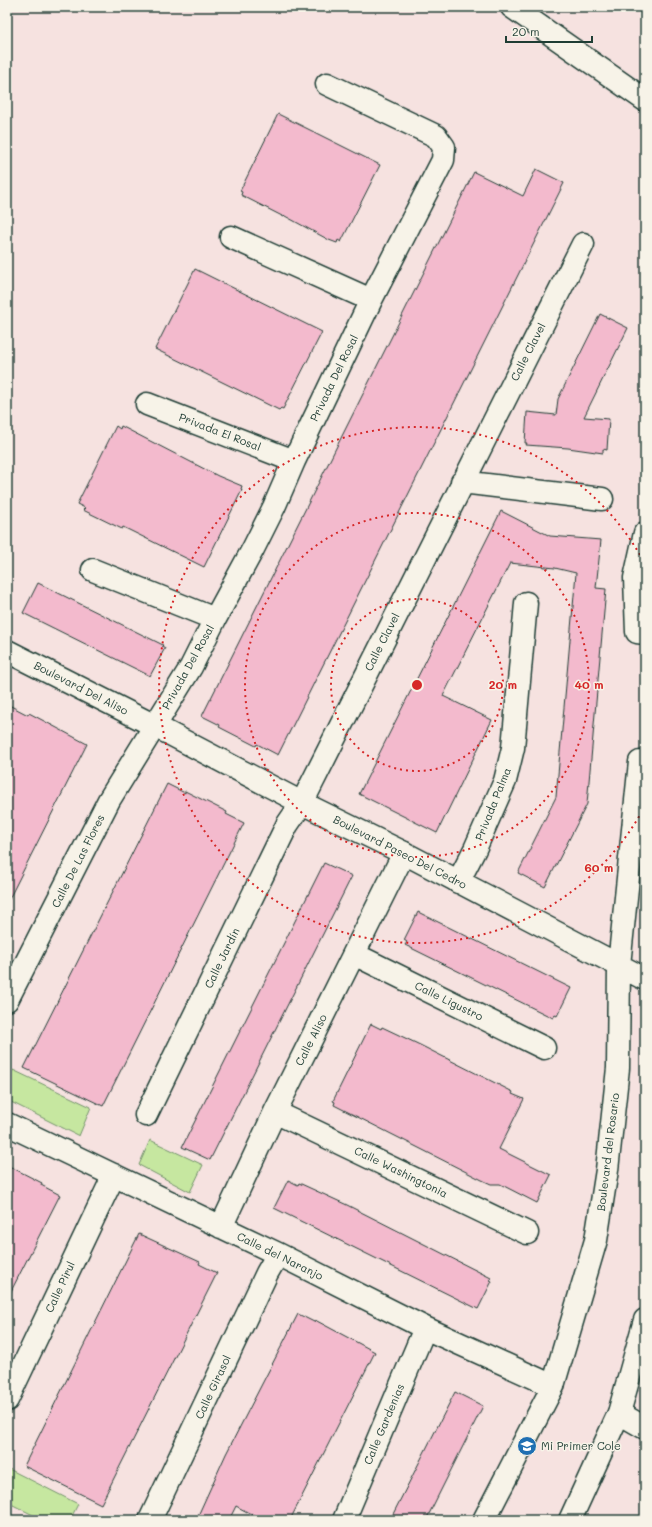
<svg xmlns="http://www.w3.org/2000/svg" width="652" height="1527" font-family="Mali,sans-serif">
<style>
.green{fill:#c6e7a0;stroke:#72926a}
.building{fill:#f3bacd;stroke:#1f3d34}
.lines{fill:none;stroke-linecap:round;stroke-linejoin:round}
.street-casing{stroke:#1f3d34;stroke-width:25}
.secondary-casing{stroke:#1f3d34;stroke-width:25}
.street{stroke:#f7f3e8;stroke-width:22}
.secondary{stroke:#f7f3e8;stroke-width:22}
.ring{fill:none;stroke:#d62828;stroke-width:2;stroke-dasharray:2 4}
.labels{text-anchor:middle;stroke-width:3;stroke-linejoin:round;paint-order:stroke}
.street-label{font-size:11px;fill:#1f3d34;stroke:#f7f3e8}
.poi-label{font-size:11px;fill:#1f3d34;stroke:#f7f3e8;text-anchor:start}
.centre{fill:#d62828;stroke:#f7f3e8;stroke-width:2}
.ring-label{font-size:12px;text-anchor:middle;font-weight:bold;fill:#d62828;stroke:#f7f3e8;stroke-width:3;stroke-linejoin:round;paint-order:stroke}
</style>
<rect width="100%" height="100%" fill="#f6e2e0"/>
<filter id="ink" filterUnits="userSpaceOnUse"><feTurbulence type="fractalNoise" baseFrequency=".025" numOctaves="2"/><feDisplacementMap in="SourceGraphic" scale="8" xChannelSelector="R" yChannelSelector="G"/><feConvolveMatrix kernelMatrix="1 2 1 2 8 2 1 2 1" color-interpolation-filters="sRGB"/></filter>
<g filter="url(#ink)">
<path class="green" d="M13,1070L91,1107L79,1136L7,1100V1081Z
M150,1140L203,1165L190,1192L139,1165Z
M7,1468L78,1504L70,1520H43L7,1502Z"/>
<path class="building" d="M278,114L380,165L341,242L338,240L337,243L329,240L285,216L284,217L241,195L242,192L240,191Z
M536,169L564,183L278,755L257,744L256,746L219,727L220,725L202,716L474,172L523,196Z
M195,269L322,332L283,409L281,408L279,410L155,349Z
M600,314L628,328L584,417L609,419L607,450L603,449V453L568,448L526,445L527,443H525L527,412L556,415L558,399Z
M116,426L120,429L121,426L218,476L242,486L241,489L242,490L204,567L123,527L122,529L83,510L85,508L77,504Z
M501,511L550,536L601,540L596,588L606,589L587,804L545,887L518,873L556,797L576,573L555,568L510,563L443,696L492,720L437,833L359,794Z
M38,583L163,645L162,646L165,648L150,676L23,613Z
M7,704L28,715L29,713L87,744L7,903Z
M167,784L185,793V791L227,812L226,814L244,823L103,1106L24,1068Z
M324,863L352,876L210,1160L182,1147Z
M418,912L571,988L557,1016L555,1015L553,1018L405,945L407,942L404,940Z
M371,1024L381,1029L382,1027L420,1045L513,1092L512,1094L524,1099L499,1149L551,1175L537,1203L500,1184H491L482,1180L334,1105L335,1102L333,1101Z
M7,1165L42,1183L41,1185L60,1195L7,1299Z
M288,1180L298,1185L299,1183L347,1205L491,1278L490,1280L492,1281L478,1309L274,1208Z
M139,1234L200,1262L199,1264L217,1273L101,1504L24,1466Z
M298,1314L314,1322L315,1320L375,1352L290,1520H262L236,1506L229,1520H196L226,1454Z
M455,1392L483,1406L426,1520H390Z"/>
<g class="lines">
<defs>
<path id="street" d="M512,7L645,100
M231,237L371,300
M147,404L294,461
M462,482L602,499
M645,533L635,578L637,632L645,633
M93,570L215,619
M7,651L155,726
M458,882L475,849L505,781L513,748L526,603
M354,954L544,1048
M7,1000L109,800L191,667L215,619L253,549L274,507L294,461L371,300L443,160L444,147L436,136L327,84
M275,1112L527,1233
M146,1115L287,825L302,803L583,244
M7,1124L278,1254L425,1328L553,1386
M221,1227L275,1112L404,853
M7,1400L114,1175
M619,1413L645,1428
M150,1520L267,1273L278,1254
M344,1520L425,1328"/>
<path id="secondary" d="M155,726L302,803L404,853L645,979
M484,1520L553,1386L596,1240L607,1170L618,1068L619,965L640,762
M570,1520L619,1413L645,1320"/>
</defs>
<use href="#street" class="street-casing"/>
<use href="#secondary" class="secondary-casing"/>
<use href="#street" class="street"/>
<use href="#secondary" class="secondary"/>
</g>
</g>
<g class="ring">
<circle cx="417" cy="685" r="86"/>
<circle cx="417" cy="685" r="172"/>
<path d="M645 806A258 258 0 1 1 645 564"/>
</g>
<defs>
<symbol id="school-disc" viewBox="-11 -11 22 22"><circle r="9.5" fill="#1f6fb2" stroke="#f7f3e8"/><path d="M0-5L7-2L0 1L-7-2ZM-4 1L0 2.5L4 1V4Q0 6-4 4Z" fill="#fff"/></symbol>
</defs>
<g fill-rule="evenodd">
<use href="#school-disc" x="516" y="1435" width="22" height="22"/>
</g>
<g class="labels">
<g class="street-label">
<text transform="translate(528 352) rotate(-63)" y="4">Calle Clavel</text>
<text transform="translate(334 378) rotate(-64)" y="4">Privada Del Rosal</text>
<text transform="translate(220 432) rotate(21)" y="4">Privada El Rosal</text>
<text transform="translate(382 642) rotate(-63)" y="4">Calle Clavel</text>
<text transform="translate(188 667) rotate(-61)" y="4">Privada Del Rosal</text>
<text transform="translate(81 688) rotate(27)" y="4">Boulevard Del Aliso</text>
<text transform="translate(493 804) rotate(-68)" y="4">Privada Palma</text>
<text transform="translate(400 852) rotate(27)" y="4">Boulevard Paseo Del Cedro</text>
<text transform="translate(78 861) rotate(-63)" y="4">Calle De Las Flores</text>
<text transform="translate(222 958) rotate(-64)" y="4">Calle Jardín</text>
<text transform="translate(449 1001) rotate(26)" y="4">Calle Ligustro</text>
<text transform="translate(311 1040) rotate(-63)" y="4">Calle Aliso</text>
<text transform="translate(608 1152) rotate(-83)" y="4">Boulevard del Rosario</text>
<text transform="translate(401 1172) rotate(26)" y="4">Calle Washingtonia</text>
<text transform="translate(280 1256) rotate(26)" y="4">Calle del Naranjo</text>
<text transform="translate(60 1287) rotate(-65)" y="4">Calle Pirul</text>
<text transform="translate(213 1387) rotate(-65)" y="4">Calle Girasol</text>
<text transform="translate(384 1424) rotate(-67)" y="4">Calle Gardenias</text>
</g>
<g class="poi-label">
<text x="541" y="1450">Mi Primer Cole</text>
</g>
</g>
<circle cx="417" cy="685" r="6" class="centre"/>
<g class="ring-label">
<text x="503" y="689">20 m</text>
<text x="589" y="689">40 m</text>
<text x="599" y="872">60 m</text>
</g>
<rect width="652" height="1527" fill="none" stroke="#f7f3e8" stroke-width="24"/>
<rect x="12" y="12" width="628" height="1503" fill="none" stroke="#1f3d34" stroke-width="1.5" filter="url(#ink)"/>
<path d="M506 36v6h86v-6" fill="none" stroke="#1f3d34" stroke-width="2"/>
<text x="512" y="36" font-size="12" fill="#1f3d34" stroke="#f7f3e8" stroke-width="3" paint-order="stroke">20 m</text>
</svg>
